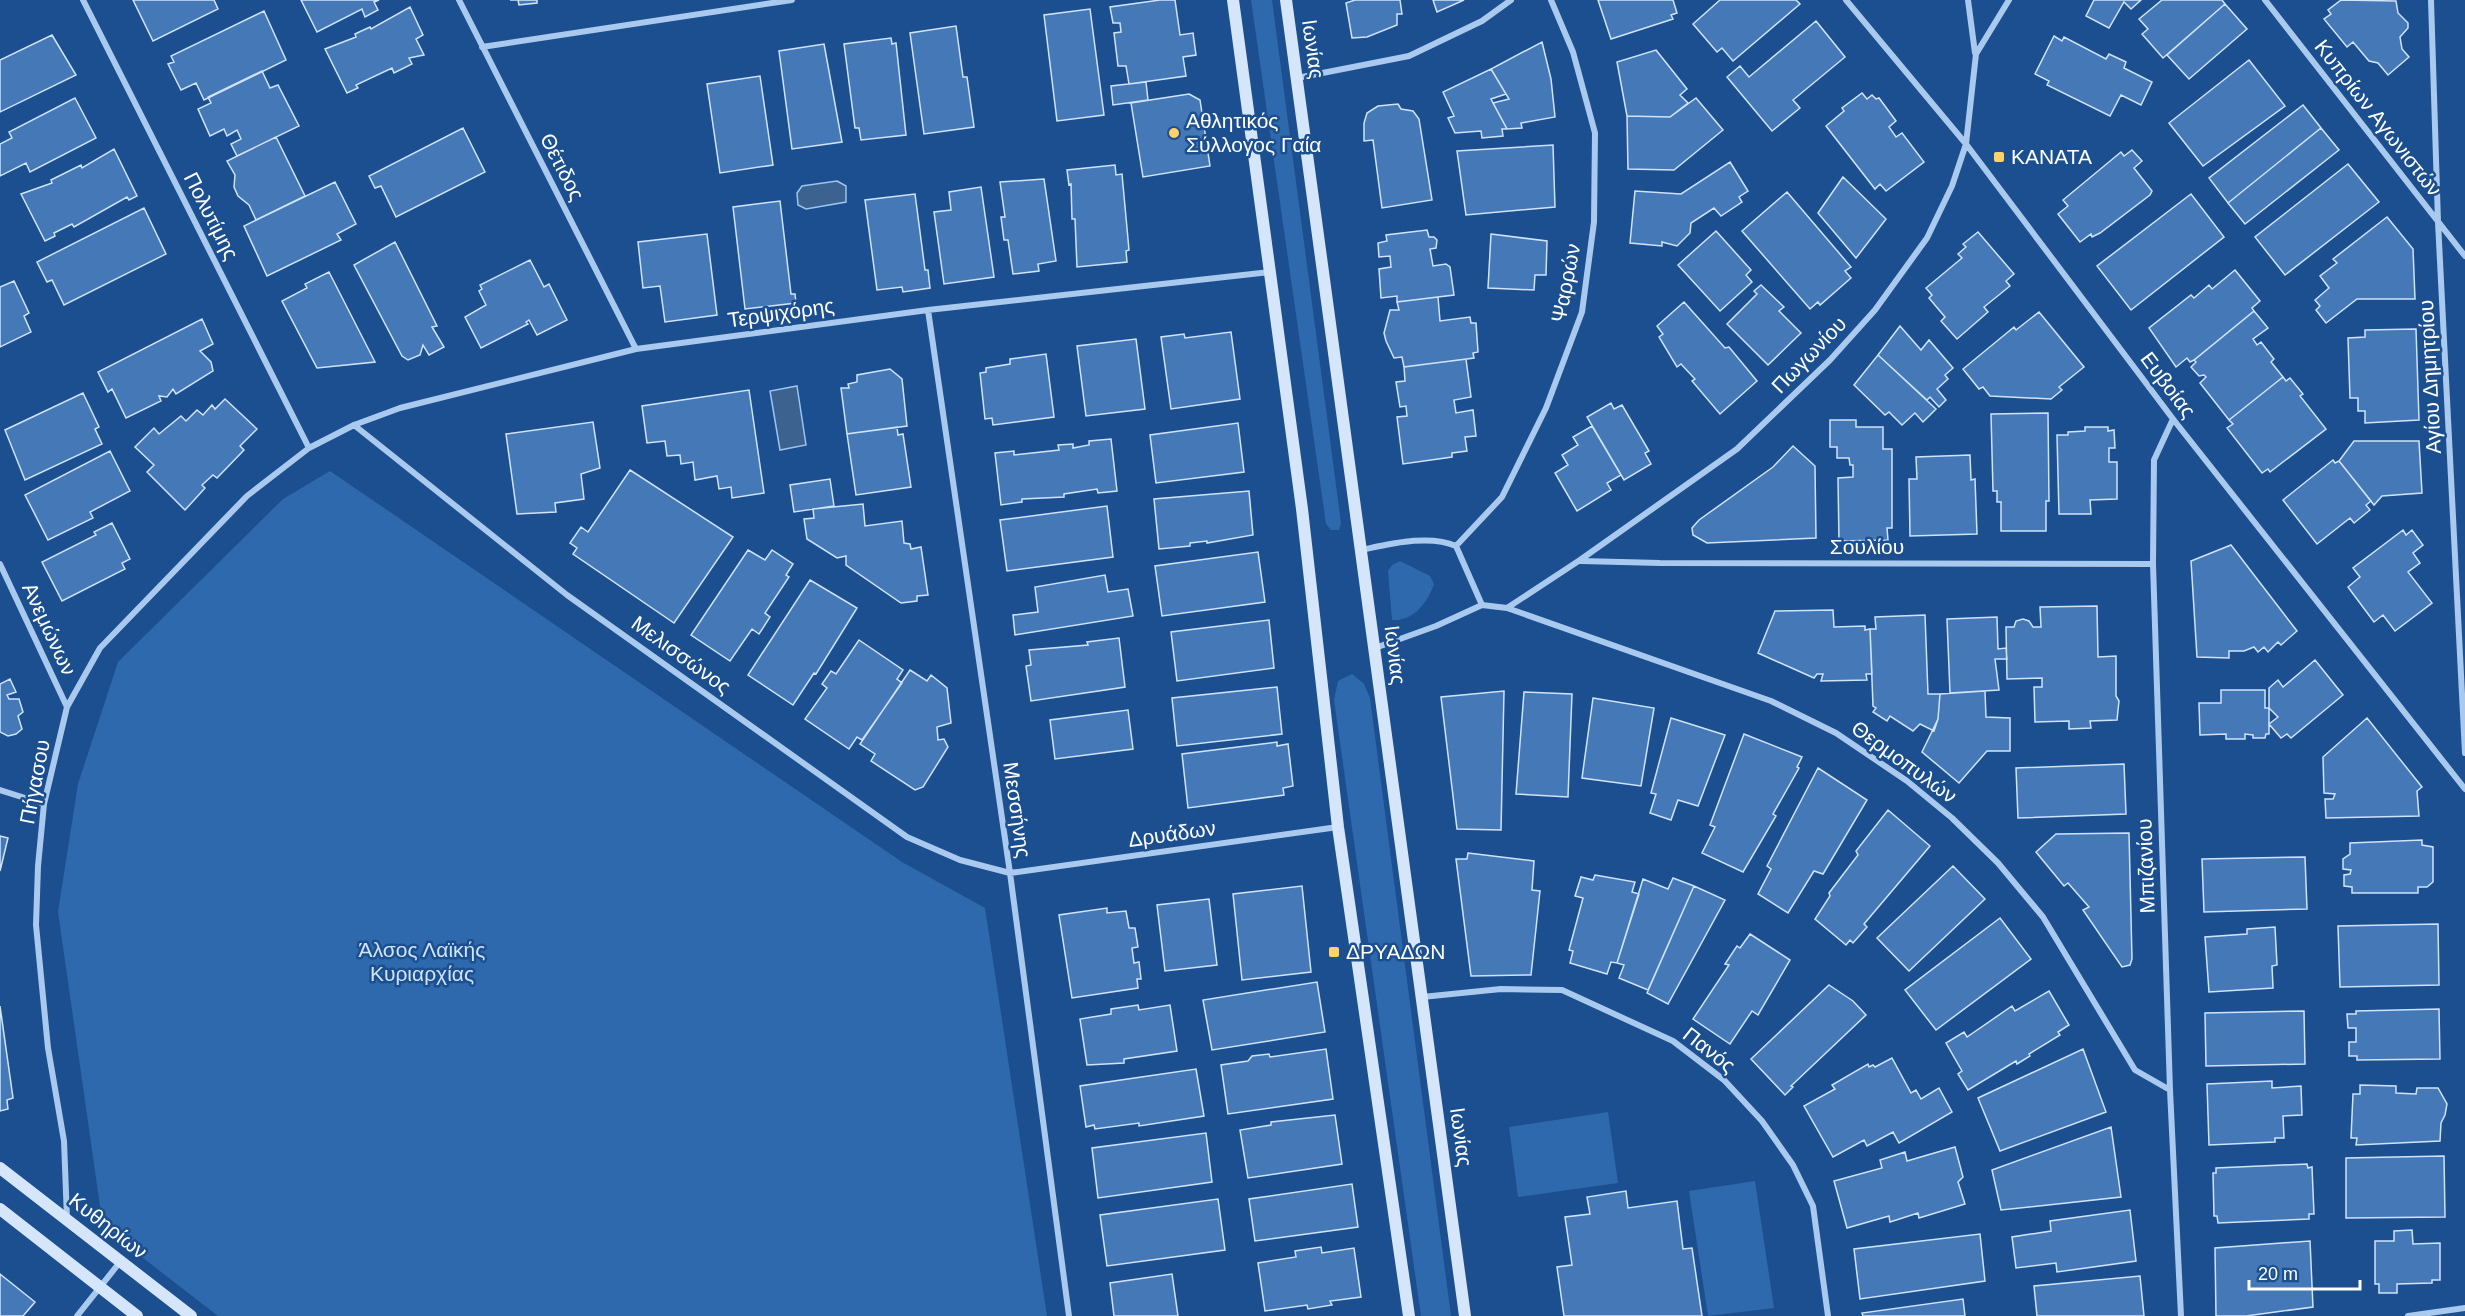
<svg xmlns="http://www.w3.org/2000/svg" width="2465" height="1316" font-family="Arial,sans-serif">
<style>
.green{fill:#2e69ad}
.water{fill:#3c6290;stroke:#9cc4f0;stroke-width:1.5}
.building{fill:#4478b7;stroke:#cfe3fa;stroke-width:1.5}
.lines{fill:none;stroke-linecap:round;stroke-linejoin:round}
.street{stroke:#a9c9ee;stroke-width:6}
.secondary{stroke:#d6e6fa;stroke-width:12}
.poi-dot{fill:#ffd166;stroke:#1b4f8f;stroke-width:2}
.labels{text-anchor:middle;stroke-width:5;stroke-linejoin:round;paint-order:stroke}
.street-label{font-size:21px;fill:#fff;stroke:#1b4f8f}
.poi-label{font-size:21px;fill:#fff;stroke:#1b4f8f;text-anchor:start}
.park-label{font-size:21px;fill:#cfe3fa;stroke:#1b4f8f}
</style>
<rect width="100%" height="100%" fill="#1b4f8f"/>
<path class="green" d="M1251,0H1272L1341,523L1339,530H1331L1326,524Z
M330,471L902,862L985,908L1047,1316H218L103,1227L58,912L78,784L118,662L283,499Z
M1400,561L1430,576L1434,584C1428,602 1413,622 1392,620L1388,571L1392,565Z
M1352,674L1364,684L1370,698L1451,1316H1421L1334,700L1338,681Z
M1608,1112L1618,1183L1518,1197L1509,1127Z
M1755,1181L1774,1308L1708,1316L1689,1191Z"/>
<path class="water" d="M837,181L846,186V202L806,209L798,205L797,193L802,186Z
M797,386L806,445L780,450L770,391Z"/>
<path class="building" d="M133,0H214L218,9L153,41Z
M301,0H379L374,2L378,10L365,17L362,9L317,32Z
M510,0H537V3L519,5L518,0Z
M1160,0H1175L1180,35L1193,33L1196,55L1183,57L1186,76L1129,84L1126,66H1118L1114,33L1121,32L1120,23H1113L1110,7Z
M1355,0H1400L1402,14H1397V25L1367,37L1352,38L1346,3Z
M1433,0H1464L1437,12Z
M1598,0H1673L1677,13L1671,15L1673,19L1611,39Z
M1720,0H1796L1800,4L1733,61L1722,48L1717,52L1693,24Z
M2094,0H2141L2131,9L2124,2L2109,28L2086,16Z
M2162,0H2222L2225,4L2163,58L2142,34L2148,29L2139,19Z
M2341,0L2396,1L2398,13L2408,23V28L2400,37L2402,49L2409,57L2388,75L2378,63L2369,61L2353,42L2347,47L2324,19L2331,14L2328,10Z
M2225,4L2247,29L2189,79L2167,55Z
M410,7L423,35L416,39L424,55L409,58L412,64L394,73L392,68L356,85L358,88L347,93L325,49L356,37L355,34L370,27L371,29Z
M1090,9L1104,115L1057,121L1044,15Z
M264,11L286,60L204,100L196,83L181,90L168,64L174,62L171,56Z
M1816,21L1845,57L1793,100L1800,108L1772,131L1727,77L1740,66L1749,77Z
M956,26L963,77H967L974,127L924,134L910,33Z
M52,35L76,75L0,112V60Z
M2054,36L2062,41L2064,37L2106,59L2109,54L2126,62L2124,68L2152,82L2141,105L2121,95L2110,116L2047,85L2049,81L2035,74Z
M891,38L892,44L896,43L906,135L861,140L859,128H855L844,44Z
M1542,42L1551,79L1555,117L1521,123L1522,128L1507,129L1493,103L1509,99L1491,69Z
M824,44L842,142L792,149L779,51Z
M1656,50L1687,89L1680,95L1688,103L1670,117L1627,116L1617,62Z
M2249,60L2285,106L2203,166L2169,123Z
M1491,69L1506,94L1491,99L1507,129H1502L1503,136L1482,138L1481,131L1455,133L1448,118L1454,116L1443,92Z
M262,71L270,88L278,85L299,126L237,156L231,144L241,139L237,130L227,136L224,129L210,136L198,109L211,103L208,97Z
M760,76L773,165L720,173L707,84Z
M1146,82L1148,100L1113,105L1111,86Z
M1862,93L1867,99L1872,95L1876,99L1879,98L1896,121L1889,127L1896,137L1902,133L1924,162L1886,191L1880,184L1875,189L1826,126L1844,111L1842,108Z
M1189,94L1200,100L1210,166L1143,177L1131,103Z
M75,98L96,138L30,172L26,163L0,176V144L12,138L9,132Z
M1696,98L1723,130L1674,170L1628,169L1627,116L1670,117Z
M1398,104L1401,109L1413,111L1419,119L1432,200L1382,208L1373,140L1364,141V123L1367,113L1378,106Z
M2303,105L2321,128L2228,203L2209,178Z
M463,128L485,172L396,217L381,186L375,188L369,176Z
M2321,128L2339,150L2245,224L2228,203Z
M276,137L305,196L256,220L249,205L238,196L234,187L235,175L227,161Z
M1553,145L1555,207L1466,215L1457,151Z
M114,149L137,196L129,200L127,197L74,227L72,224L54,233L55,236L45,241L21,194L52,183L51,180L81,165L82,168Z
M2132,150L2142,161L2134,168L2152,191L2150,195L2100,233L2092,237L2091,234L2080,242L2058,214L2068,206L2063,200L2121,152L2124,156Z
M1730,162L1748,191L1739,197L1742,202L1721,216L1714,208L1691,223L1690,233L1677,246L1662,242V246L1630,243L1635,191L1681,194Z
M2348,164L2379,202L2285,275L2255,237Z
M1115,165L1116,175L1122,174L1129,250L1126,251L1127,262L1077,267L1075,219H1072L1071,184L1069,185L1067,170Z
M1843,177L1886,219L1856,258L1818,213Z
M1044,179L1056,261L1038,264L1039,271L1013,274L1008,240H1004L1001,217H1005L1000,182Z
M335,182L356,224L337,234L341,240L267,276L244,226Z
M981,187L994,277L944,284L934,212L951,210L949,192Z
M1787,192L1851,267L1845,271L1851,278L1820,305L1818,302L1810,309L1742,231Z
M915,194L925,270H928L930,288L903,292L902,287L877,290L865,200Z
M2191,194L2224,237L2131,310L2097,266Z
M780,201L791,294H795L796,303L745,309L733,207Z
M144,208L166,254L64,305L52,280L47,282L37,262Z
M2387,217L2413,249L2415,299H2357L2326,323L2316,310L2320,306L2315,300L2329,288L2320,276L2337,263L2333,259Z
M1427,230L1429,237H1434L1437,240L1436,248L1430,249L1433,266L1446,264L1450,267L1454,295L1397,302V296L1381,298L1379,269L1391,267L1390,256L1379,257L1378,243L1387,241L1386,235Z
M1716,231L1751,270L1746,275L1752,282L1720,311L1678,265Z
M1978,232L2014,274L2006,281L2010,286L1984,307L1988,312L1957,339L1941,321L1945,317L1929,298L1932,295L1926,288L1962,258L1958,254L1966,247L1963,244Z
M707,234L717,315L665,322L660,286L643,288L638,242Z
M1491,234L1547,241L1546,275H1535L1534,290L1488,288Z
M395,242L437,326L432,327L444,347L429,355L423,345L420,355L408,360L402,356L354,265Z
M530,260L544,287L549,284L567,320L537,335L529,320L526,322L528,324L481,348L465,317L486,305L479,291L482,289L480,285Z
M2235,270L2260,301L2252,308L2254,311L2194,360L2190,362L2187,358L2176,367L2149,328L2191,295L2194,298L2209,285L2212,289Z
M329,272L375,362L317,368L282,301L307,288L305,284Z
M14,281L29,313L24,316L31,332L0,347V287Z
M1761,285L1784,307L1779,311L1801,333L1768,365L1727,324L1757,294L1754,291Z
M1438,297L1440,321L1470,317L1471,323H1476L1478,352L1473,353L1474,358L1404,367L1402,357L1394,358L1386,341L1384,333L1390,310H1399L1397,302Z
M1684,302L1725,348L1729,347L1757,381L1720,414L1692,381L1695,379L1681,364L1677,367L1659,337L1663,334L1657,326Z
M2254,311L2268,328L2253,339L2257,345L2261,342L2274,359L2271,362L2283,377L2229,420L2200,383L2206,377L2204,375L2199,376L2191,367L2196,362L2194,360Z
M2039,312L2084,367L2059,387L2062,390L2051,399L1990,396L1983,387L1979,389L1963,369L2014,327L2016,330Z
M202,319L213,344L200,351L211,362L213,371L176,394L173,389L167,397L159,396L161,401L126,418L112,389L108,392L98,372Z
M1900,326L1921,350L1929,340L1953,368L1945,375L1948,379L1937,389L1946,400L1939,407L1930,397L1927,400L1878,355Z
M2416,329L2419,420L2365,423V411H2358V398H2350L2348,338L2365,337V330Z
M1231,332L1240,399L1171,409L1161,337L1184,334L1185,338Z
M1136,339L1145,409L1086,416L1077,346Z
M1046,354L1054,417L993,425L992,418L985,419L980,373L986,372V368L1010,364V359Z
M1878,355L1936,409L1923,422L1915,413L1902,425L1889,412L1885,415L1854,385Z
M1466,359L1471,397L1454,400L1456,413L1473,410L1476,436L1465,437L1467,451L1452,453V457L1403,464L1397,417L1407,416L1406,406L1400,407L1396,382L1405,381L1404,367Z
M890,369L902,379L907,426L847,434L841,388H849L848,384L857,382V375Z
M2283,377L2286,381L2290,378L2303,394L2300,396L2326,429L2270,472L2268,469L2262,473L2227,428L2233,424L2229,420Z
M749,390L764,493L732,498L731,487L719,489L717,476L695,480L693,462L681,464L680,455L667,456L665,441L647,443L642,406Z
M83,393L99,427L95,429L102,444L25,480L5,430Z
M225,399L257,429L240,446L244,450L217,478L213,475L202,485L205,488L185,510L147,472L154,465L135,447L154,428L159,434L181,416L186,421L197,410L203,415L212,405L215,409Z
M1611,403L1614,409L1622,405L1649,451L1645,453L1651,464L1624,480L1587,417Z
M2048,413L2049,501H2046V531H2001V502H1997V491H1993L1991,414Z
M1830,420H1856V427H1883V449H1892V528H1887L1888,540L1839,541L1838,478L1853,477V465H1850L1849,458H1837V447H1830Z
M593,422L600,468L581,474L584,499L555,503L556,512L517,514L506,434Z
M1238,423L1244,472L1156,483L1150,435Z
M1592,426L1621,475L1607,483L1611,490L1577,511L1555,473L1568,465L1562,455L1578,445L1573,437Z
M897,427L898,435L903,434L911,487L856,495L847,434Z
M2085,427H2108V431L2114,430L2115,448H2109V462H2117V499L2090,500L2091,514H2059L2057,435H2068V432L2085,431Z
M1111,439L1117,491L1098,493L1097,489L1064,494V497L1022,499V502L1001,505L995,453L1014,451V455L1059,450L1058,445L1073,444V448L1089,445V441Z
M2354,441H2419L2422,493L2382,496L2374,505L2339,461Z
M1793,446L1815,466L1816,538L1707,543L1693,535L1692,528L1699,520L1773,467Z
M110,451L130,491L90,512L93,518L48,540L25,495Z
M1970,455L1971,480L1975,479L1977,534L1910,536L1909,479H1917L1916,457Z
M2333,460L2335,463L2339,461L2371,501L2366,505L2370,510L2354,523L2350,518L2317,544L2283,500Z
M630,470L733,537L674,623L573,554L577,548L570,543L581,527L588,532Z
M830,479L834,506L794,512L790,485Z
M1249,491L1253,535L1207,543V541L1190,543V546L1159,549L1154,499Z
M863,504L865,526L902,521L904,543L910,544L911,549L921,547L928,595L917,596V601L901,603L846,565V556L837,558L807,539L804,519L814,518L813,509Z
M1107,506L1113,557L1007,571L1000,520Z
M112,523L130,559L122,563L125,569L62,601L42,562L96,535L94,532Z
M2403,530L2406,535L2412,530L2423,545L2413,553L2420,563L2408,572L2432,603L2395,631L2383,615L2374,622L2348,587L2360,577L2353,568Z
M2231,545L2297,631L2281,645L2278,642L2268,652L2264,647L2258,652L2254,647L2244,651H2229V658L2197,657L2191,561Z
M748,550L765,560L772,550L793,564L786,575L789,577L765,613L770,617L759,634L752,629L730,661L691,635Z
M1258,552L1265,602L1162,616L1155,566Z
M1105,575L1108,592L1128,589L1133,616L1015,635L1013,615L1038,612L1035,587Z
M810,580L857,608L816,674L814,673L793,705L748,675Z
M2097,606L2098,657L2116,656V696L2119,701L2117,720L2090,721L2091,728L2069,729V721L2035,722L2034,687H2042V678L2007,679L2006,627H2014L2016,621L2023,619L2029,621L2033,627H2041L2040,607Z
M1833,610L1834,627L1865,626V630L1870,629L1872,674H1866L1867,680L1821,681L1823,674H1817L1814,678L1758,653L1775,611Z
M1925,615L1928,694H1940L1938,719L1934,731L1920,724L1913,731L1890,716L1887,721L1873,712L1876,708L1873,706L1870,629H1876L1875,617Z
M1997,617L1998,649L2006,648L2007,659H1995L1999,690L1950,693L1947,619Z
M1269,620L1274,668L1177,681L1171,632Z
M1119,638L1125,687L1031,701L1026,666L1031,665L1029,650L1088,645L1087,642Z
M859,640L903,670L897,679L902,683L862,740L857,737L849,749L805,719L827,688L822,684L831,671L836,674Z
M2315,660L2343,695L2291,738L2287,734L2281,738L2269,724L2278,717L2269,708V688L2278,680L2283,687Z
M910,670L927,681L931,675L947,688L951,723L937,727L938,740L944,739L948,747L923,787L915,790L871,761L875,754L860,744Z
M10,679L16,692L7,695L9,699H19L23,712L18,716L22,729L16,734L8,736L0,732V684Z
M1277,687L1282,734L1177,746L1172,698Z
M2221,690H2265V708H2269V734H2266L2265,738H2253V735L2245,734V739H2226V734L2200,735L2199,703H2221Z
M1504,691L1501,830L1457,829L1441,697Z
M1985,691L1986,717L2010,718V751H1987L1959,783L1922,752L1938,719L1940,694Z
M1524,692L1572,694L1568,797L1516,794Z
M1593,698L1654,708L1641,786L1582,778Z
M1128,710L1133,749L1055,759L1050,720Z
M1671,718L1725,735L1698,806L1678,800L1671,820L1650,813L1656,794L1651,793Z
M2367,718L2422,787L2417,791L2419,816L2326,818L2325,799H2333L2335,794L2324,793L2323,757Z
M1744,734L1802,757L1797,767L1799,768L1773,814L1776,816L1743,872L1702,853L1715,827L1710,825Z
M1277,742V746L1288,744L1293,786L1283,788L1284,795L1188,808L1182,754Z
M2124,764L2126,814L2018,818L2016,768Z
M1818,768L1867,800L1823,874L1814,871L1788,913L1758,894L1771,869L1767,866Z
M1888,810L1930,846L1864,924L1867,927L1853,943L1850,940L1846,945L1815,919L1830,896L1829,893L1858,855L1856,851Z
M2129,833L2132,959L2130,965L2122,967L2083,910L2089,907L2068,883L2064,886L2036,852L2056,834Z
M0,836L8,838L0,871Z
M2422,840V845L2433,847V882L2427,887H2418V893H2352V887L2344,886V875L2350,874L2351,870L2343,869V859L2350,854V843Z
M1468,853L1534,861L1532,890L1540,891L1531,975L1471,976L1456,859H1467Z
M2305,857L2307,909L2204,912L2202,859Z
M1953,866L1985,899L1909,971L1877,938Z
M1595,875L1635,882L1632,892L1639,894L1617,963L1611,962L1607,974L1570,963L1573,951L1569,950L1583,898L1575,896L1581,877L1593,880Z
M1673,878L1694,886L1648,990L1619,978L1624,965L1617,963L1643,879L1668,889Z
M1302,886L1311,972L1242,980L1233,894Z
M1694,886L1725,900L1668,1004L1647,993Z
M1209,899L1217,965L1165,971L1157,905Z
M1107,908V913L1126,911L1129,928H1135L1138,947L1132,948L1134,963L1139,962L1141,979H1137L1138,988L1072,998L1059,915Z
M2000,918L2031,959L1936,1030L1905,990Z
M2438,924L2439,985L2340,987L2338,926Z
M2275,927L2277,965L2272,966L2273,988L2209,992L2205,937L2247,934V929Z
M1750,934L1790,960L1758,1015L1752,1011L1730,1044L1693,1019L1729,965L1725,964L1737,946L1740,948Z
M1317,982L1325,1032L1212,1050L1203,1000Z
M1829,985L1853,1001L1866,1015L1791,1086L1793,1087L1785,1095L1751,1059Z
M2049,991L2069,1025L2058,1032L2060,1035L2029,1054L2030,1056L2017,1064L2016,1061L1968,1090L1958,1074L1962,1071L1946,1043L1964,1032L1967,1037L2012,1006L2015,1011Z
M1138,1005L1139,1010L1170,1005L1177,1051L1124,1059V1063L1087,1065L1080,1019L1111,1014V1009Z
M0,1006L13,1098L7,1100L8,1109L0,1111Z
M2439,1009L2440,1059L2357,1060V1056H2349V1042H2356V1028H2348L2347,1014H2356V1011Z
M2304,1011L2305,1064L2206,1066L2205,1013Z
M1326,1049L1333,1099L1228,1114L1221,1065L1248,1061L1252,1056L1269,1054L1270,1057Z
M2083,1049L2106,1112L2000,1151L1978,1098Z
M1892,1058L1911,1093L1916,1090L1921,1099L1939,1088L1952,1112L1899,1143L1893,1132L1867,1146L1864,1140L1833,1157L1804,1106L1835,1089L1832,1085L1868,1064L1869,1067L1873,1065L1875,1067Z
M1196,1069L1204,1116L1139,1126V1123L1095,1129L1094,1125L1086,1127L1080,1086Z
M2272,1081V1088L2301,1086L2302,1115L2283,1116L2284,1138H2275V1142L2209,1145L2207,1084Z
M2360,1085L2396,1086V1093L2416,1094L2417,1088H2438L2447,1104L2445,1115L2441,1123L2440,1141L2356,1145L2357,1138H2351L2353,1094H2360Z
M1335,1115L1342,1164L1248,1178L1240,1130L1271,1125V1122Z
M2111,1127L2121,1197L2001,1210L1992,1170Z
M1206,1133L1212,1182L1098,1198L1092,1148Z
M1955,1147L1963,1177L1958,1182L1965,1204L1919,1218L1918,1213L1890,1222L1889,1216L1847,1228L1834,1181L1882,1168L1880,1160L1905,1152L1907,1161Z
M2444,1156L2445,1217L2346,1218V1158Z
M2307,1164L2308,1168L2312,1167L2314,1214H2309V1219L2218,1223L2217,1216H2214L2213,1173H2216V1168Z
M1352,1184L1358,1227L1255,1241L1249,1199Z
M1626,1191L1628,1208L1677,1201L1683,1249L1692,1248L1702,1316H1564L1557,1267L1572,1265L1565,1217L1590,1214L1587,1197Z
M1218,1199L1225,1250L1107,1266L1100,1215Z
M2130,1210L2136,1261L2057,1272L2056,1263L2016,1268L2012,1237L2051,1231L2050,1221Z
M2412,1230L2413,1244L2440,1243V1280H2432V1283L2397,1284V1293H2379V1284H2375V1241H2394V1231Z
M1980,1234L1985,1281L1860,1299L1854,1249Z
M2310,1241L2313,1307L2246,1316H2216L2215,1248Z
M1321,1247L1322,1253L1354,1248L1361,1297L1330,1301L1332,1305L1308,1309L1307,1305L1265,1311L1258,1263L1296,1257L1295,1251Z
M0,1274L35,1302L23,1316H0Z
M1172,1274L1178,1316H1114L1110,1283Z
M2140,1276L2144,1316H2037L2034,1286Z
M1963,1299L1965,1316H1863L1862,1313Z"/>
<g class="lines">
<path class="street" d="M83,0L309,448
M459,0L636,349
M1846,0L1966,144L2173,419L2465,789
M1968,0L1975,53
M2265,0L2465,256
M2431,0L2438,222L2465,753
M482,47L792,0
M1297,78L1409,56L1482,21L1511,0
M928,310L1010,873L1069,1316
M2173,419L2154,460L2153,564L2170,1090L2181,1316
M354,425L567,595L907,837L960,860L1010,873L1338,827
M1456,546L1502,497L1546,408L1582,312L1594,222L1595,133L1573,52L1551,0
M1361,550C1390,544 1429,534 1456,546L1482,605L1436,626L1375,648
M1581,561L1660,563L2153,564
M0,564L67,707
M1482,605L1507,608L1580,560L1737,449L1830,360L1875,310L1927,238L1952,186L1966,144L1976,54L2009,0
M1507,608L1771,701L1836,733L1907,781L1952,818L1998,863L2043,917L2135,1070L2170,1090
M0,790L44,804
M1422,997L1501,989L1562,990L1673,1041L1724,1080L1762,1121L1793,1165L1813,1206L1828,1316
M67,1219L64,1141L48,1048L36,925L38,866L44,804L67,707L100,648L247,496L309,448L354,425L400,408L636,349L928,310L1270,272
M77,1316L120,1262
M2408,1316L2465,1308"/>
<path class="secondary" d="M1233,0L1302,509L1338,827L1409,1316
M1286,0L1465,1316
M0,1168L191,1316
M0,1209L137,1316"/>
</g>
<g class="poi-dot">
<circle cx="1174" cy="133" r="6"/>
<rect x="1993" y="151" width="12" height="12" rx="3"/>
<rect x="1328" y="946" width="12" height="12" rx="3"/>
</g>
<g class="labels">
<g class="street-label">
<text transform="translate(1313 49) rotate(82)" y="7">Ιωνίας</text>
<text transform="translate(2378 118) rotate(52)" y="7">Κυπρίων Αγωνιστών</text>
<text transform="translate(562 167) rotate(63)" y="7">Θέτιδος</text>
<text transform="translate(211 216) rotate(63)" y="7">Πολυτίμης</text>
<text transform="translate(1566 283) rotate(-79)" y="7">Ψαρρών</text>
<text transform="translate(781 313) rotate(-8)" y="7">Τερψιχόρης</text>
<text transform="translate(1809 355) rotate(-46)" y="7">Πωγωνίου</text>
<text transform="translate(2430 377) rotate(-93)" y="7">Αγίου Δημητρίου</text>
<text transform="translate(2168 385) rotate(53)" y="7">Ευβοίας</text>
<text x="1867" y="554">Σουλίου</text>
<text transform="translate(49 629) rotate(65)" y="7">Ανεμώνων</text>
<text transform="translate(681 655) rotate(36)" y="7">Μελισσώνος</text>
<text transform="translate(1395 655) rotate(83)" y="7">Ιωνίας</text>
<text transform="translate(1904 762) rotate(36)" y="7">Θερμοπυλών</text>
<text transform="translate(35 782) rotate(-79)" y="7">Πήγασου</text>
<text transform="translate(1017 810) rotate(82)" y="7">Μεσσήνης</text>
<text transform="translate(1172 834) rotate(-8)" y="7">Δρυάδων</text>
<text transform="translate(2146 866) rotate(-92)" y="7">Μπιζανίου</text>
<text transform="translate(1709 1050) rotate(38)" y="7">Πανός</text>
<text transform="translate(1461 1137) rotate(82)" y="7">Ιωνίας</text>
<text transform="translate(108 1226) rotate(38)" y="7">Κυθηρίων</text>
</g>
<g class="poi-label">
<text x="1186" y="128">Αθλητικός<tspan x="1186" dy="24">Σύλλογος Γαία</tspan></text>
<text x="2011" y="164">ΚΑΝΑΤΑ</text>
<text x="1346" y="959">ΔΡΥΑΔΩΝ</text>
</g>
<g class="park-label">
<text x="422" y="957">Άλσος Λαϊκής<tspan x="422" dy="24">Κυριαρχίας</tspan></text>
</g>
</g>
<path d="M2249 1280v9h111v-9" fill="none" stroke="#ffffff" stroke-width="3"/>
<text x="2258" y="1280" font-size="18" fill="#ffffff" stroke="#1b4f8f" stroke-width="4.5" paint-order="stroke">20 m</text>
</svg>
